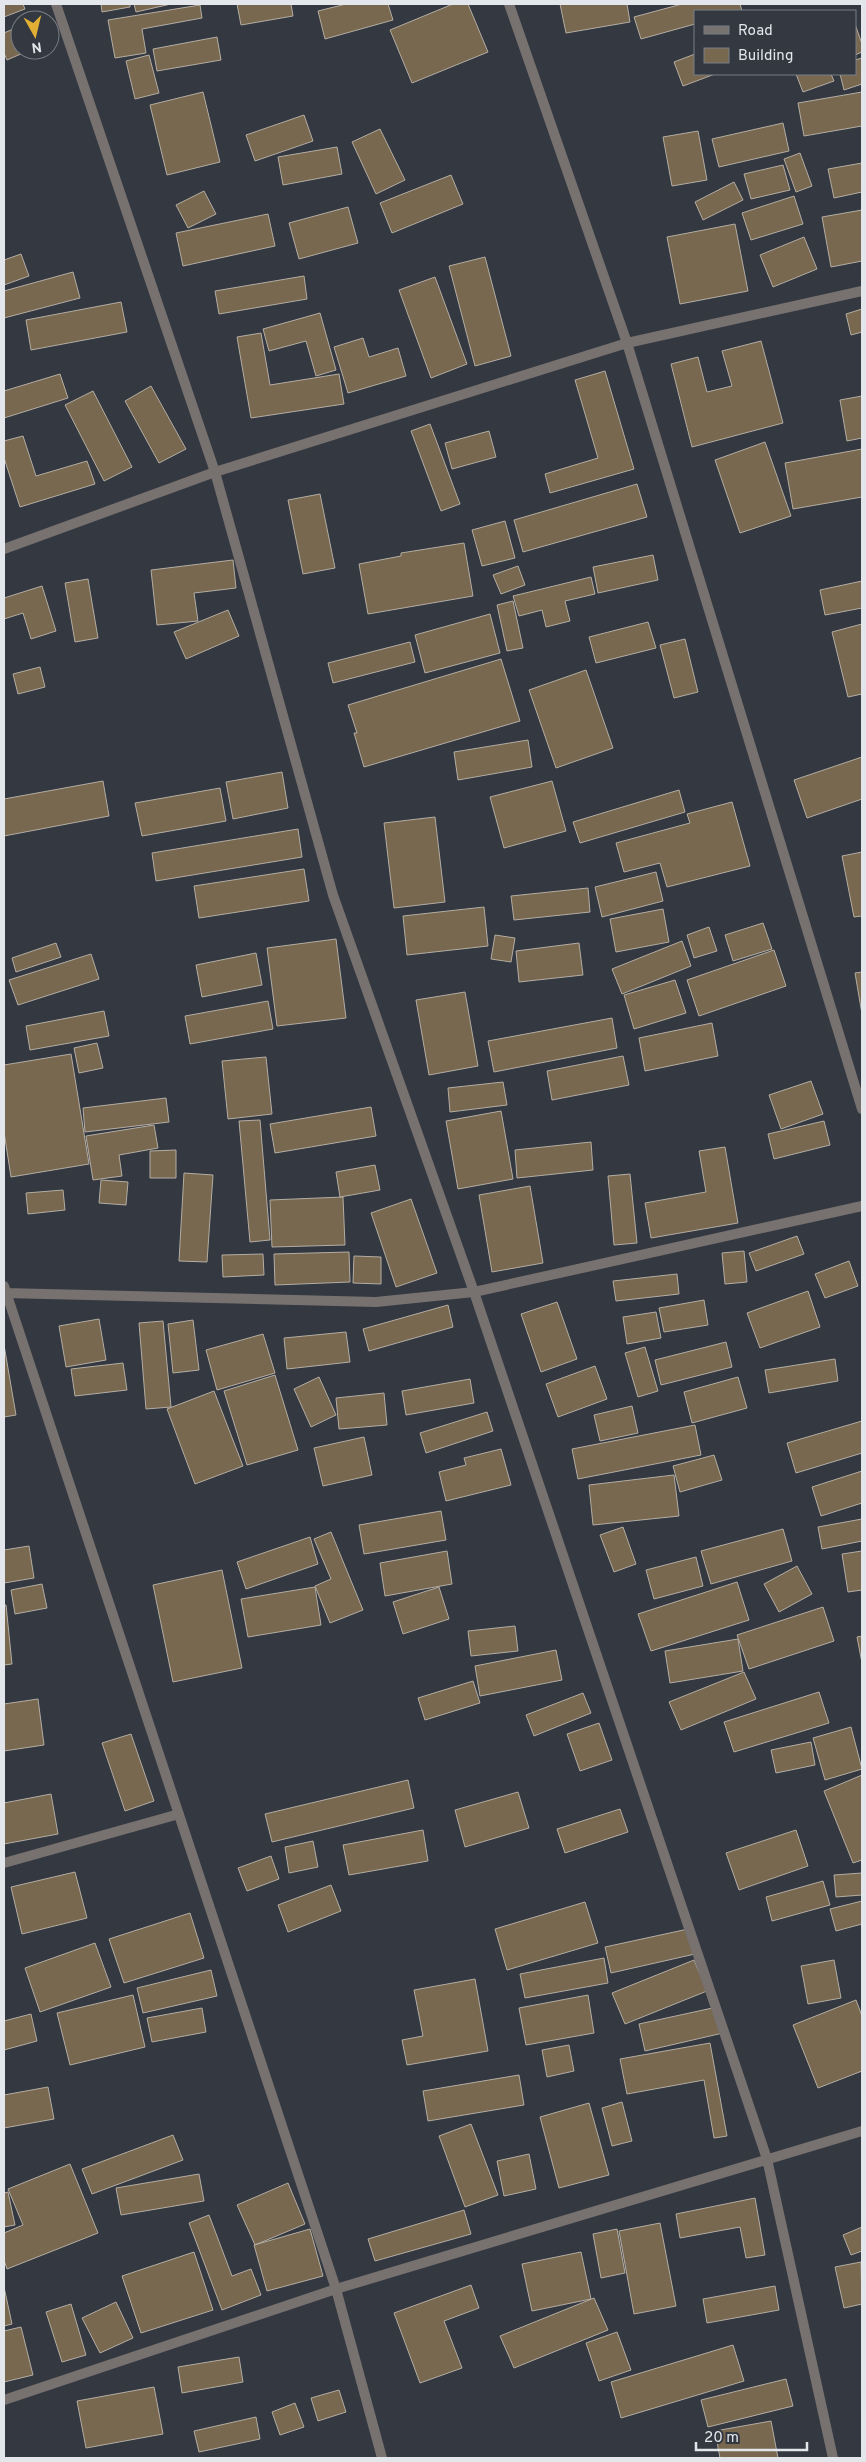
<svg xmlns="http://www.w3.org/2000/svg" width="866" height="2462" font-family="Overpass,sans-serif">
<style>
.building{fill:#786850;stroke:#b4ada3}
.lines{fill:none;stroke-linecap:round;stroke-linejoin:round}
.minor{stroke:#777170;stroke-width:10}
</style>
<rect width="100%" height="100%" fill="#333841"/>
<path class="building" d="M4,4H23L25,9L4,17Z
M101,4H130V7L102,12Z
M134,4H171L136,12Z
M237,4H291L293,16L241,25Z
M346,4H388L393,20L325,39L318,11Z
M453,4H468L488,52L412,83L390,30Z
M560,4H627L630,22L566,33Z
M682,4H740L742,11H695V24L641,39L634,17Z
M200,5L202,18L142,29L146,53L115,58L108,20Z
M855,24L862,44V52L855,55Z
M20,26V50H30L7,60L4,53V33Z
M217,37L221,60L157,71L153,49Z
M695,54V74H715L683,86L674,62Z
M149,55L159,93L135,99L126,61Z
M862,58V84L844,90L840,74H855V60Z
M796,74H831L834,81L803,92Z
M203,92L220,162L167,175L150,105Z
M862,92V126L804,136L798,103Z
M304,115L313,141L255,161L246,135Z
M783,123L789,151L719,167L712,139Z
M380,129L405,180L376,194L352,142Z
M698,131L707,180L672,186L663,137Z
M337,147L342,174L283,185L278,157Z
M800,153L812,186L796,192L784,159Z
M862,163V192L834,198L828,169Z
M783,165L790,190L751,199L744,174Z
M451,175L463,204L392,233L380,203Z
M734,182L743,200L703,220L695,202Z
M204,191L216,214L188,228L176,205Z
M794,196L803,224L751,240L742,213Z
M348,207L358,243L299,259L289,223Z
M862,210V261L831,267L822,217Z
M268,214L275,246L183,266L176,233Z
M735,224L748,291L680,304L667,237Z
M804,237L817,269L773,287L760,255Z
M21,254L29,276L4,285V260Z
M485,257L511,356L475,366L449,266Z
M73,272L80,298L4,318V291Z
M304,276L307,299L219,314L215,291Z
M435,277L467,364L431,378L399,290Z
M121,302L127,332L31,350L26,320Z
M862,309V332L851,335L846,314Z
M320,313L336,370L316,376L306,341L269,351L263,329Z
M261,333L270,385L339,374L344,404L251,418L237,337Z
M363,338L369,357L398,348L406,376L348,393L334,347Z
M761,341L783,423L692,447L671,364L698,357L707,392L732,386L722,351Z
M605,371L634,469L550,493L545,474L598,458L575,380Z
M60,374L68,398L4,418V391Z
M151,386L186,449L159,463L125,401Z
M93,391L132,467L104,481L65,405Z
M862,396V438L847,441L840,400Z
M430,424L460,504L441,511L411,431Z
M489,431L496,457L452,469L445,443Z
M23,436L36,476L87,461L95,484L20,507L4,458V441Z
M765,442L791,516L740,533L715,460Z
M862,449V497L793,509L785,463Z
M637,484L647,517L523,552L514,520Z
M320,494L335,568L303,574L288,500Z
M505,521L515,558L482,566L472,530Z
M464,543L473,596L368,614L359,564L401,556V553Z
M653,555L658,580L598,593L593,567Z
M233,560L236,588L194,593L198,621L157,625L151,570Z
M518,566L525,585L501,594L493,575Z
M591,577L595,594L565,601L570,621L546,627L542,610L519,616L513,596Z
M88,579L98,638L75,642L65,583Z
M862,581V608L825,615L820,590Z
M42,586L56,631L31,639L23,613L4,619V598Z
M513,601L523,648L507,651L497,605Z
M228,610L239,636L186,659L174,632Z
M490,614L500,653L425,673L415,635Z
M648,622L656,648L596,663L589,637Z
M862,624V694L848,697L832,632Z
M685,639L698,692L674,698L660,645Z
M410,642L415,662L333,683L328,663Z
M501,659L520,721L364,767L354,733H357L348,705Z
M40,667L45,687L18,694L13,674Z
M586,670L613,748L556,768L529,690Z
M528,740L532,767L458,780L454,752Z
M862,757V799L807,818L794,780Z
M282,772L288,808L233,819L226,782Z
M103,781L109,816L4,836V799Z
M552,781L566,831L504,848L490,797Z
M220,788L226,821L142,836L135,803Z
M679,790L685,812L580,843L573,822Z
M732,802L750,866L667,887L660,863L624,872L616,843L690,823L687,814Z
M435,817L445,902L394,908L384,823Z
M298,829L302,857L156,881L152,853Z
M862,852V916L854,917L842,856Z
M304,869L309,901L199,918L194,886Z
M656,872L663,901L602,917L595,887Z
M588,888L590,912L514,920L511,896Z
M484,907L488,946L407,955L403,916Z
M663,909L669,942L616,952L610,919Z
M763,923L772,949L733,961L725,935Z
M709,927L717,951L694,958L687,935Z
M495,935L515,938L511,962L491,959Z
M336,939L346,1018L277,1026L267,948Z
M682,941L691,966L622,994L612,969Z
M56,943L61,957L16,972L12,958Z
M579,943L583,975L519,982L516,951Z
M774,950L786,986L699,1016L687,980Z
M256,953L262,985L202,997L196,965Z
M91,954L99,979L18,1005L9,980Z
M862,972V1014L855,973Z
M675,980L686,1013L634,1029L624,995Z
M465,992L478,1066L429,1075L416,1000Z
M268,1001L273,1029L190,1044L185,1016Z
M104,1011L109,1036L30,1050L26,1026Z
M612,1018L617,1048L494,1072L488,1041Z
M712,1023L718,1056L645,1071L639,1038Z
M97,1043L103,1068L79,1073L74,1048Z
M71,1054L89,1164L11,1177L4,1132V1065Z
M623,1056L629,1085L552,1100L547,1071Z
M266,1057L272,1114L228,1119L222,1061Z
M811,1081L823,1114L781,1129L769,1095Z
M503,1082L507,1105L450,1112L448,1088Z
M166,1098L169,1122L85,1132L83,1108Z
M371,1107L376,1136L275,1153L270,1124Z
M501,1111L513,1179L458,1189L446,1121Z
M260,1120L270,1240L250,1242L239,1121Z
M824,1121L830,1145L774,1159L768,1134Z
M154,1125L158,1148L119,1155L122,1176L93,1180L86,1136Z
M591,1142L593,1170L517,1178L515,1150Z
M725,1147L738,1223L651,1238L645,1203L706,1192L699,1151Z
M176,1150V1178H150V1151Z
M375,1165L380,1190L340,1197L336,1172Z
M184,1173L213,1175L207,1262L179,1261Z
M630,1174L637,1243L614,1245L608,1176Z
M101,1180L128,1182L126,1205L99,1203Z
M530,1186L543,1263L492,1272L479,1195Z
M63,1190L65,1210L28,1214L26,1193Z
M343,1197L345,1245L272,1247L270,1200Z
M411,1199L437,1273L396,1287L371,1213Z
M797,1236L804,1254L756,1271L749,1253Z
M744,1251L747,1282L725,1284L722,1253Z
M349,1252L350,1282L275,1285L274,1254Z
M263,1254L264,1275L223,1277L222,1255Z
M354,1256L381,1257V1284L353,1283Z
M849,1261L858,1286L825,1298L815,1274Z
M677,1274L679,1294L616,1301L613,1281Z
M808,1291L820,1327L760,1348L747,1313Z
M704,1300L708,1325L664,1332L659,1308Z
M557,1302L577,1359L541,1372L521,1314Z
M448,1305L453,1327L369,1351L363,1329Z
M656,1312L661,1338L627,1344L623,1317Z
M99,1319L106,1360L66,1367L59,1326Z
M193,1320L199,1370L173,1373L168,1324Z
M163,1321L171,1407L146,1409L139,1323Z
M346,1332L350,1362L287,1369L284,1338Z
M263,1334L275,1373L217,1390L206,1350Z
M726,1342L732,1367L661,1385L655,1360Z
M4,1345L16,1415L4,1417Z
M645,1347L658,1391L638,1397L625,1353Z
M835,1359L838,1381L769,1393L765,1370Z
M123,1363L127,1390L75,1396L71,1369Z
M595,1366L607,1399L558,1417L546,1384Z
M275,1375L298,1450L247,1465L224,1391Z
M319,1377L336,1415L311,1427L294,1389Z
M738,1377L747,1408L692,1423L684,1392Z
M470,1379L474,1403L406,1415L402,1391Z
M214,1391L243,1466L195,1484L167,1409Z
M384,1393L387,1425L339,1429L336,1398Z
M632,1406L638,1433L600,1441L594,1415Z
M487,1412L493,1431L426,1453L420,1433Z
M862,1421V1453L796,1473L787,1443Z
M695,1425L701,1455L578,1479L572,1449Z
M364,1437L372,1475L323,1486L314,1448Z
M501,1449L511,1485L446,1501L439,1472L466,1465L464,1458Z
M714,1455L722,1480L680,1492L673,1466Z
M862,1471V1503L821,1516L812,1487Z
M674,1475L679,1516L593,1525L589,1485Z
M441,1511L446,1540L364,1554L359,1525Z
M862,1519V1541L822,1549L818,1527Z
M623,1527L636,1564L614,1572L600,1535Z
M783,1529L792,1561L711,1584L701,1551Z
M331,1532L363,1610L330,1623L315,1586L331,1579L314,1539Z
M310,1537L318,1564L246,1589L237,1562Z
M29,1546L34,1578L4,1583V1550Z
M447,1551L452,1584L385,1596L380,1563Z
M862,1551V1590L848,1592L842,1554Z
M696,1557L703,1586L654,1599L646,1570Z
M797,1566L812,1594L779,1612L764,1584Z
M222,1570L242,1668L173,1682L153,1585Z
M737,1582L749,1620L651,1651L638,1614Z
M42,1584L47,1608L15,1614L11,1590Z
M315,1587L321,1625L248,1637L241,1599Z
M439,1587L449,1619L403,1634L393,1602Z
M4,1605H6L12,1664L4,1665Z
M823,1607L834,1641L749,1669L737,1635Z
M515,1626L518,1651L471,1656L468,1631Z
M862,1636V1663L857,1637Z
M738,1639L743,1671L670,1683L665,1651Z
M556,1650L562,1680L480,1696L475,1666Z
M744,1672L756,1699L681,1730L669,1702Z
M473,1681L480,1703L425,1720L418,1698Z
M819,1692L829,1723L734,1752L724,1722Z
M583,1693L591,1713L534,1736L526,1715Z
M38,1699L44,1745L4,1751V1704Z
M599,1723L612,1760L580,1771L567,1734Z
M851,1727L862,1769L825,1780L813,1738Z
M131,1734L154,1801L125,1811L102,1743Z
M811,1742L815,1765L776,1773L771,1750Z
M862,1775V1860L853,1863L824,1791Z
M408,1780L414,1808L272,1842L265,1814Z
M518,1792L529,1828L465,1847L455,1810Z
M51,1794L58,1834L4,1844V1803Z
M620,1809L628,1832L565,1853L557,1829Z
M423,1830L428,1861L349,1875L343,1845Z
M796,1830L808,1866L739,1890L726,1853Z
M313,1841L318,1867L289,1873L285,1847Z
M271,1856L279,1879L247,1891L238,1868Z
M75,1872L87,1918L22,1934L11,1887Z
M862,1873V1895L836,1897L834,1875Z
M823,1881L830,1905L772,1921L766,1897Z
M331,1885L341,1911L288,1932L278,1905Z
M862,1901V1924L836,1931L830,1909Z
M585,1902L598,1943L507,1970L495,1929Z
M190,1913L204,1958L124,1983L109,1939Z
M688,1929L695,1954L611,1973L605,1947Z
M95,1943L111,1987L40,2012L25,1968Z
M604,1958L608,1983L525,1998L520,1974Z
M694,1960L707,1991L625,2024L612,1993Z
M834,1960L841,1998L808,2004L801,1966Z
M211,1970L217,1996L143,2013L137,1988Z
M475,1979L488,2051L407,2065L402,2040L423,2036L414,1990Z
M133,1995L145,2047L70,2065L57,2013Z
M588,1995L594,2033L526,2045L519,2008Z
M856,2000L862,2016V2071L818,2088L793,2025Z
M717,2007L723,2033L645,2051L639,2024Z
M202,2008L206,2032L152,2042L147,2018Z
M31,2014L37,2041L4,2050V2021Z
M710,2043L727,2136L714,2138L704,2080L627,2094L620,2059Z
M569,2045L574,2071L547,2077L542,2050Z
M519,2075L524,2105L428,2121L423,2091Z
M48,2087L54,2119L4,2128V2095Z
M622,2102L632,2141L612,2146L602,2108Z
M589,2103L609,2175L559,2188L540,2117Z
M471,2124L498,2195L465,2207L439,2136Z
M173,2135L183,2160L92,2194L82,2169Z
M529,2154L536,2189L504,2196L497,2161Z
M70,2164L98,2233L7,2269L4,2260V2233L23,2225L8,2189Z
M199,2174L204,2201L121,2215L116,2188Z
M288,2183L305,2224L255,2245L237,2205Z
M8,2192L15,2225L4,2227V2193Z
M755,2198L765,2255L746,2258L740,2227L680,2238L676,2214Z
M464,2210L471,2234L375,2261L368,2239Z
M209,2215L232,2276L251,2269L261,2295L222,2310L189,2223Z
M660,2223L676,2306L634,2314L619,2231Z
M862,2227V2251L851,2255L843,2235Z
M310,2229L323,2276L267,2291L254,2245Z
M617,2229L625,2273L601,2278L593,2234Z
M194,2252L213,2310L141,2333L122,2276Z
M581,2252L591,2299L532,2311L522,2264Z
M861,2262L862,2304L844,2308L835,2267Z
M471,2285L479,2308L444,2321L462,2368L420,2383L394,2313Z
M775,2286L779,2310L707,2323L703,2299Z
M4,2287L12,2324L4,2326Z
M594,2298L608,2330L514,2368L500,2336Z
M116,2302L133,2338L100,2353L82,2318Z
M71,2304L86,2355L62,2362L46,2312Z
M21,2327L33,2375L4,2382V2331Z
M617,2332L631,2370L599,2381L586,2343Z
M733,2345L744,2381L621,2418L611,2382Z
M239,2357L243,2382L182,2393L178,2367Z
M786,2379L793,2406L708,2427L701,2400Z
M154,2387L163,2434L86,2448L77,2401Z
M339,2390L346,2412L318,2421L311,2398Z
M295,2403L304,2427L280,2435L272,2412Z
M256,2417L260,2439L199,2452L194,2431Z
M771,2421L778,2458H720L715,2431Z"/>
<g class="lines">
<path class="minor" d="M56,4L215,472L333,895L474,1292L767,2159L833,2458
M509,4L627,343L862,1109
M4,549L215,472L627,343L862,291
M4,1286L336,2289L382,2458
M4,1293L376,1302L474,1292L862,1206
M4,1863L179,1814
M4,2400L336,2289L862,2131"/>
</g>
<rect width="866" height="2462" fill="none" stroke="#e3e6eb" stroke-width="10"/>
<rect x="694" y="10" width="162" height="65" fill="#333841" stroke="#797e85"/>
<rect x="704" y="26" width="25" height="8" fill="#777170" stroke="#797e85"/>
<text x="738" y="35" font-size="15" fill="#e3e6eb">Road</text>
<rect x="704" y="48" width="25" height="15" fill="#786850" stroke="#797e85"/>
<text x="738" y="60" font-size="15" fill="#e3e6eb">Building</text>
<g transform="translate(35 35) rotate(172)"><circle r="24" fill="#333841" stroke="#797e85"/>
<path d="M0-4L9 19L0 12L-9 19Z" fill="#e1af34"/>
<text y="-8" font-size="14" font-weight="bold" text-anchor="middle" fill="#e3e6eb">N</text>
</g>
<path d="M696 2442v8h111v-8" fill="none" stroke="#e3e6eb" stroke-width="2.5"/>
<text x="704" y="2442" font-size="15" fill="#e3e6eb" stroke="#333841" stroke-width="4" paint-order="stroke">20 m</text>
</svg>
